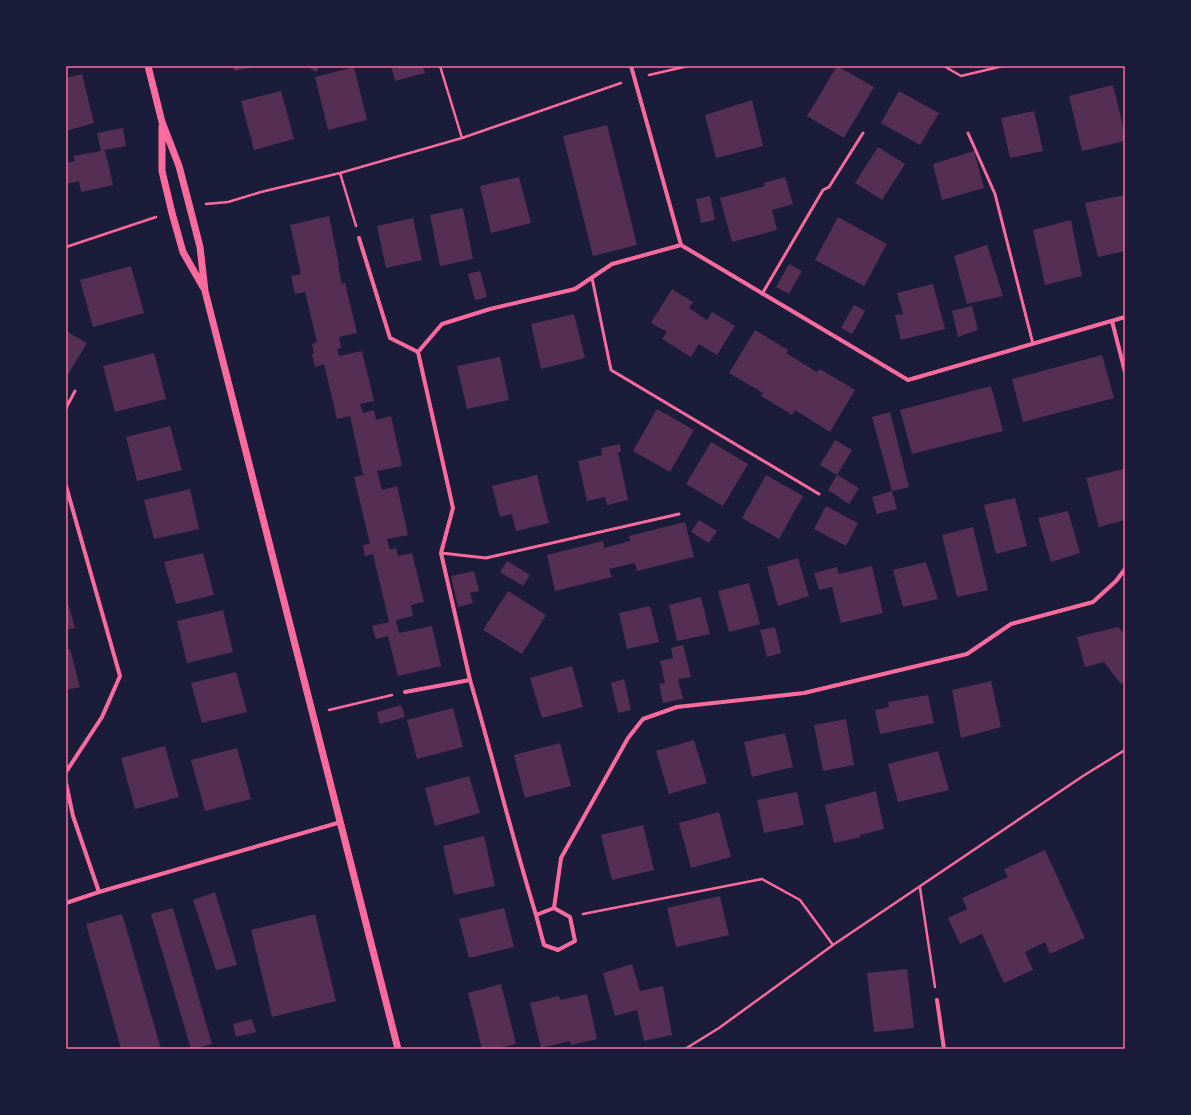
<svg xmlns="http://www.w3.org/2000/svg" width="1191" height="1115" font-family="'Nunito Sans',sans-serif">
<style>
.building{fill:#542f53}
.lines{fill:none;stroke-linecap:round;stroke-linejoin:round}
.path{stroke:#ff6b9d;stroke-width:2.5}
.service{stroke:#ff6b9d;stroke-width:3}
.minor{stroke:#ff6b9d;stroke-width:4}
.tertiary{stroke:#ff6b9d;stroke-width:7}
.neatline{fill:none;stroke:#ff6b9d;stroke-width:1.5}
</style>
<rect width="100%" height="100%" fill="#1b1b3a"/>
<path class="building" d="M233,66H252V67L234,71Z
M306,66H320L316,72Z
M391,66H423L425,73L395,81Z
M837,66L874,87L844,138L807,116Z
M354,67L367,120L328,130L315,77Z
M82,74L94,123L66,131V78Z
M1113,85L1125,134V141L1082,151L1069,96Z
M281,91L294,139L254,150L241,101Z
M899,91L939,113L920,145L881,123Z
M752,100L763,146L716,158L705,115Z
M1034,111L1043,151L1010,158L1001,118Z
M607,125L637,245L593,256L563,136Z
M123,128L126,146L105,150L113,185L81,192L79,181L66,184V163L75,161L73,156L101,151L97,133Z
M878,147L905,164L882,200L855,183Z
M974,151L984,188L942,200L933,164Z
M519,177L531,223L491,233L480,186Z
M785,177L793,204L772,210L777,230L732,242L720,198L765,186L764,183Z
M1125,195V251L1098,257L1085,203Z
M710,196L715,220L701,223L696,199Z
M463,208L473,259L440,266L430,215Z
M329,216L339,265L338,266L342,284L345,283L357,333L339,337L341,348L337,349L339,356L362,351L374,401L360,404L363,413L374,410L376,420L391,416L402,466L377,471L382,490L397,486L408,535L387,539L390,550L396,548L398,556L412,553L424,602L411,605L413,616L396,620L399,633L432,626L441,666L398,676L388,636L376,639L372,626L389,622L373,554L365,556L363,545L370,544L354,477L363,475L350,416L337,419L324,364L315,367L312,354H314L312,344L317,342L305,292L295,294L291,276L301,274L290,225Z
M838,217L887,244L864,286L815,260Z
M413,218L422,260L386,268L377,226Z
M1071,220L1082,276L1045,285L1033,230Z
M987,245L1003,296L967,304L954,256Z
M789,264L802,271L789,294L776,287Z
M131,266L144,313L93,327L80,280Z
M480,271L487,297L475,300L468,274Z
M933,284L945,329L901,340L895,315L903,314L897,293Z
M672,289L693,302L689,308L707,320L712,312L735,326L717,355L699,344L691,357L662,339L667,332L651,323Z
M854,305L865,311L852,334L841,328Z
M972,306L978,330L958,337L952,311Z
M574,314L585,358L541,369L531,324Z
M755,330L788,350L786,353L802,363L817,372L820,369L855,390L830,432L795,410L792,415L761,396L763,393L729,373Z
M66,331L87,343L66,378Z
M154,353L166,399L115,412L103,366Z
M1102,355L1114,398L1023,422L1012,379Z
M500,357L509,400L467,409L457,366Z
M991,386L1003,431L912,454L900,410Z
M657,409L694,430L670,472L633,451Z
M890,412L909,487L892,491L872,417Z
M170,426L182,470L137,481L126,437Z
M835,440L852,450L837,475L820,465Z
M711,442L748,464L723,506L686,484Z
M620,444L621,452H618L628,500L607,505L605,497L587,501L578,461L602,455L601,448Z
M1124,469L1125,474V520L1099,527L1086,478Z
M537,475L549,523L516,531L512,514L500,517L492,486Z
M766,475L803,496L779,539L742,518Z
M837,475L859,488L849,504L828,490Z
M190,489L199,529L154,539L144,500Z
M892,491L897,509L877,514L872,497Z
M1015,498L1027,546L996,554L984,505Z
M826,506L858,523L846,546L814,529Z
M1068,511L1080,553L1051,562L1038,518Z
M699,520L717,531L709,543L691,532Z
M685,522L694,557L637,571L635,563L609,569L612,577L555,591L547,555L603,541L604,548L630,541L629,536Z
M973,527L988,590L957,597L942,535Z
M203,553L214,595L176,604L170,583L196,577L170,583L164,562Z
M798,558L809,596L778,606L767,567Z
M507,561L530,575L523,586L500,572Z
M926,562L938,599L903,607L893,570Z
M872,566L883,613L841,623L832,587L819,590L814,573L837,567L839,574Z
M474,571L479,591L470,593L473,603L458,607L451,576Z
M749,583L760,624L729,632L718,591Z
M508,591L546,615L522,654L483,630Z
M701,597L710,634L677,641L669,605Z
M68,603L75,628L66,630V604Z
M650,606L659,642L627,649L619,613Z
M223,610L233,652L187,663L177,621Z
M775,627L781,653L767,657L760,630Z
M1118,627L1125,634V680L1121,684L1104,662L1085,667L1077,637Z
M683,645L691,677L678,679L683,699L663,703L659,684L665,683L660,661L673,658L671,648Z
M70,649L80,687L66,690V650Z
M572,666L583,707L542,718L530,678Z
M236,672L247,712L202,723L191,683Z
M624,679L631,710L618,713L611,683Z
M991,681L1001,727L961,738L952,690Z
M928,695L934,723L880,734L875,710L889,707L888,702Z
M401,705L405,717L380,724L377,712Z
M453,708L463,747L417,759L407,720Z
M846,719L854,765L823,771L814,725Z
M785,733L793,767L752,777L744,742Z
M694,740L707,783L669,794L656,751Z
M560,743L571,786L525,798L514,755Z
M165,746L179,797L135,809L121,758Z
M237,748L251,799L205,811L191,760Z
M938,751L949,790L898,802L888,764Z
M469,776L480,813L435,826L425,788Z
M876,791L884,829L860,835L861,837L834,843L825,805Z
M797,792L804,825L764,833L757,800Z
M719,812L731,857L691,868L679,823Z
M643,825L654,870L612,880L601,835Z
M484,836L495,886L454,895L443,846Z
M1045,850L1085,938L1050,954L1045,942L1025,952L1033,970L1004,983L982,934L960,944L948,918L967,909L962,898L1008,877L1004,869Z
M215,892L237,965L216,970L193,900Z
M720,896L729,935L676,947L667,908Z
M173,908L212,1044L194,1049H191L151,914Z
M504,908L514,947L469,958L459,919Z
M122,914L128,934L161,1049H121L120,1045L86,924Z
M315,914L336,1001L272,1017L251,930Z
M632,964L640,991L663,986L672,1035L644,1041L637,1010L615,1016L603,973Z
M907,969L914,1028L874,1032L867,973Z
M501,984L516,1044L497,1049H482L468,993Z
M587,994L597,1039L571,1045L570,1041L541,1048L530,1003L559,996L560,1000Z
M252,1019L256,1032L236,1037L233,1024Z"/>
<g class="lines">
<path class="path" d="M440,66L462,138
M944,66L961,76L1003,66
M649,75L688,66
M340,173L462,138L621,83
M206,204L228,202L261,192L340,173L356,226
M66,247L156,217
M329,710L392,695
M920,888L935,987
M583,914L762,879L800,900L833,945
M685,1049L719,1028L833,945L1083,776L1125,750"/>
<path class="service" d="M968,133L995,194L1033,344
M592,278L611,370L819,494
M762,294L823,190L829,187L863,133
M66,408L75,391
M441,553L486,558L679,514"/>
<path class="minor" d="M631,66L681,245L908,380L1125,317
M359,238L390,338L418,352
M1112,321L1125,372
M66,486L120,676L102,717L66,772
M470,680C493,758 512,837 536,915
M405,692L470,680L441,553L453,508L418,352L442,324L490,309L575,289L612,264L681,245
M66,783L73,816L99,892
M66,903L99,892L341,822
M554,908L561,858L628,738L643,719L677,707L804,693L967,654L1011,624L1093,602L1116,581L1125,569
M554,908L570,917L575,941L558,950L544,945L536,915Z
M937,1000L944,1049"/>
<path class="tertiary" d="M148,66L162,122L179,166L190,208L200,247L205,291L398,1049
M162,127V171L172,213L183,252L203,287"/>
</g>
<rect width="1191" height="1115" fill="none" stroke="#1b1b3a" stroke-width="134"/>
<rect x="67" y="67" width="1057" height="981" class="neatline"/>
</svg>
